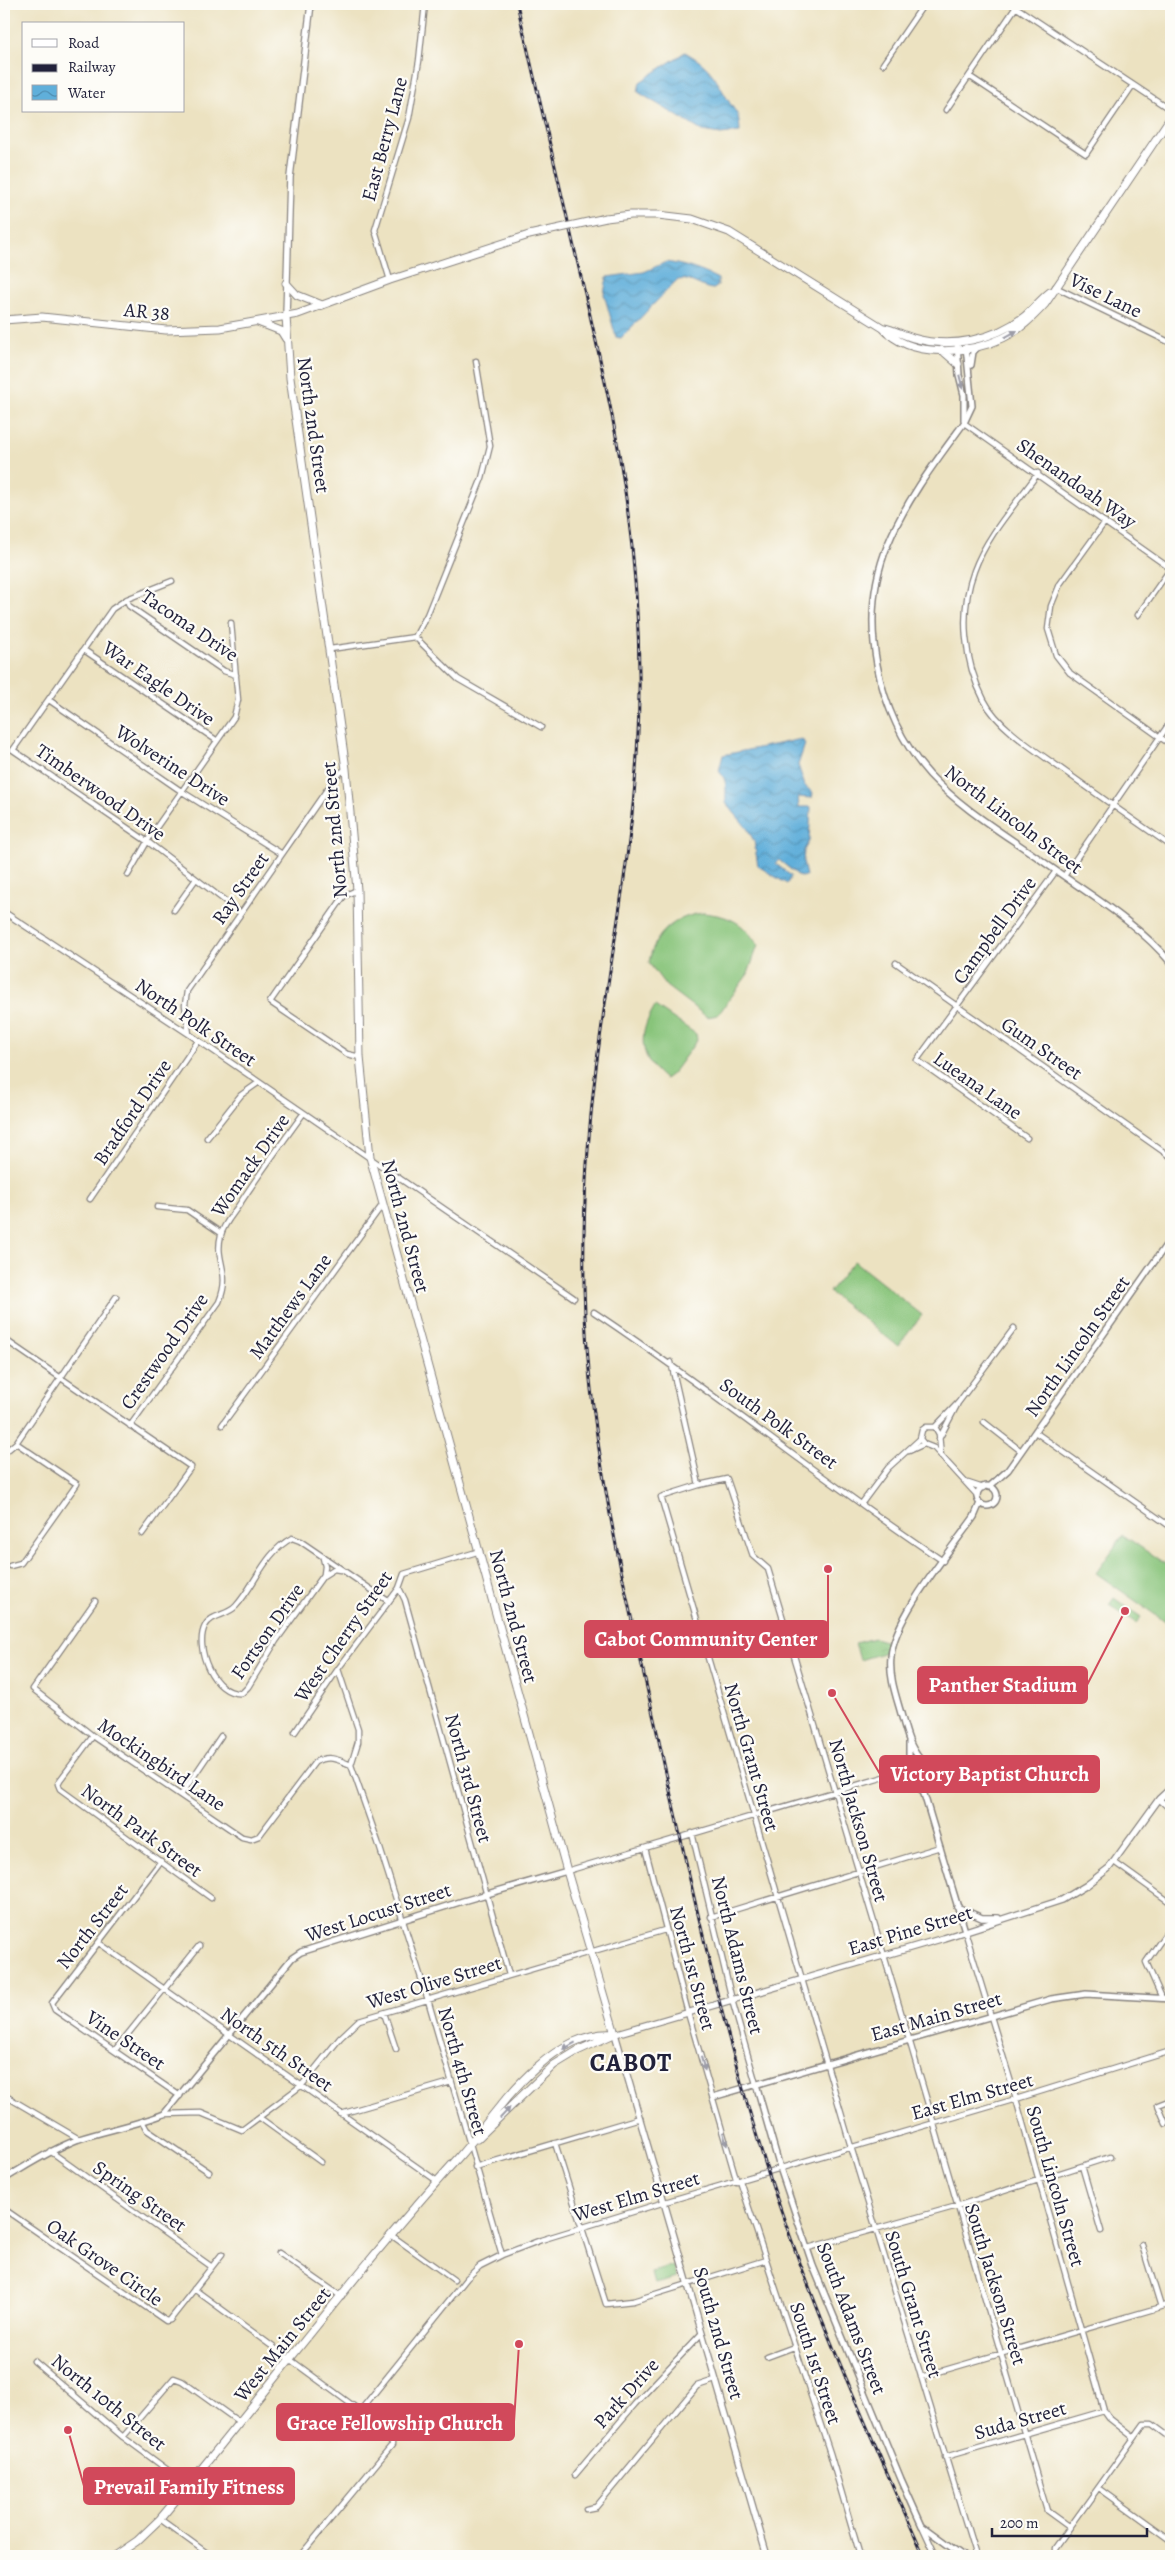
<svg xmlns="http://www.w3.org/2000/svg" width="1175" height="2560" font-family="Alegreya,serif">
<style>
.grass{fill:#88c47a;stroke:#55735a}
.park{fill:url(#park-crowns);stroke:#55735a}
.water{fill:url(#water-waves);stroke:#41688a}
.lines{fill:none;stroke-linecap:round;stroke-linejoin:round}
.minor-casing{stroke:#87827e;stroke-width:7}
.tertiary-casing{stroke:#87827e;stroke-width:8}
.secondary-casing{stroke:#87827e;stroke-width:8}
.primary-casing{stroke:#87827e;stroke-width:9}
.minor{stroke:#fff;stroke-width:4.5}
.tertiary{stroke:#fff;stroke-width:5}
.secondary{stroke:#fff;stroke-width:5.5}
.primary{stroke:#fff;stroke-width:7}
.rail-casing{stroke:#22223b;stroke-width:3}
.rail{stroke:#fdfcf7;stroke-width:1;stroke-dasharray:4;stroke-linecap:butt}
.primary-bridge-casing{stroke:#87827e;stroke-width:9;stroke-linecap:butt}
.primary-bridge{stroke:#fff;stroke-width:7}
.oneway{fill:#9c9ca7}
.labels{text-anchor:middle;stroke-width:4.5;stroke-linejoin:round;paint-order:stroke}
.street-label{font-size:20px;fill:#22223b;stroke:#fdfcf7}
.district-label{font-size:25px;font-weight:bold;letter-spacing:1px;fill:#22223b;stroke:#fdfcf7}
.leader{fill:none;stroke:#d1495b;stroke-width:2}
.callout-dot{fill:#d1495b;stroke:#fdfcf7;stroke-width:2}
.callout{fill:#d1495b;stroke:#d1495b;stroke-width:2}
.callout-label{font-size:21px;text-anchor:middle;font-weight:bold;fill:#fff}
</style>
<defs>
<pattern id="park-crowns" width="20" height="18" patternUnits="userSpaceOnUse" patternTransform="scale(1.25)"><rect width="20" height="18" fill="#88c47a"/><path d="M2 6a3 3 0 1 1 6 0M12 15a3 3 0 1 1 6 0" fill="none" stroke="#75a86a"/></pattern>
<pattern id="water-waves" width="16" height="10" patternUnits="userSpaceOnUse" patternTransform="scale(1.25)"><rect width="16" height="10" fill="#60afda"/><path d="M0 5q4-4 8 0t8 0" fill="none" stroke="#4f8eb2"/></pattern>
</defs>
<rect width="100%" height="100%" fill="#fdfcf7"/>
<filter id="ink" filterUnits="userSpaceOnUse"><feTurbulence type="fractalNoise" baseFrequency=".02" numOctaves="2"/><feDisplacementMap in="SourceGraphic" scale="10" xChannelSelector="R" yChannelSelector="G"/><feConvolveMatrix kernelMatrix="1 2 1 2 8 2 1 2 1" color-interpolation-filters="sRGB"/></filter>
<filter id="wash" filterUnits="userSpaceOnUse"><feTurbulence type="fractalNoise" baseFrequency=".0096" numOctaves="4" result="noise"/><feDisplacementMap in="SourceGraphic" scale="20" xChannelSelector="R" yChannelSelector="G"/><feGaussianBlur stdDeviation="1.12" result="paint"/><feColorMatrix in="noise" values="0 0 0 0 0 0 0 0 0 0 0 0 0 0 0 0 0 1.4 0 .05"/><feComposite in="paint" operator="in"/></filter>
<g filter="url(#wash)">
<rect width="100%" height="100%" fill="#ece2c1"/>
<path class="grass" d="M703,913C731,916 742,922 758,945L748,974L718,1015L707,1017L666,986L649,963C653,934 675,916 703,913Z
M655,1006L696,1034L697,1040L673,1073L665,1079C639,1058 637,1035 655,1006Z
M854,1261L922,1315L898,1346L829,1292Z
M1123,1535L1171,1568V1626L1096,1573Z
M1114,1598L1141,1617L1136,1623L1109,1605Z
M674,2266L677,2278L655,2284L652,2272Z"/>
<path class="park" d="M874,1638L888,1642L886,1652L860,1660L855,1643Z"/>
<path class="water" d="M685,52C710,66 714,76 728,100C737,115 739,112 740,132L720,134L702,131L638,92L640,82Z
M666,262C685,265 701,270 718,279V285L714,289C701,289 688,275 676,281L621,338L616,337L604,294L607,277L644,272Z
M802,739L805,744L798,765L805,786L813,793L812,798L798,797L799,807H811L809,841L804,850L803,862L806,876L800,877L779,860L775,863L791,876L787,884L758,866L754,841L747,828L726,803C725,791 729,782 719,771L723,755Z"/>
</g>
<g filter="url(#ink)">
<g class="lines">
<defs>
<path id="minor" d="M1011,4L1171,110
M883,64L924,4
M969,76L1086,154L1133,85
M946,110L1018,4
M390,280L375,230L409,118L419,61L425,4
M1055,287L1171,343
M964,423L1171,569
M1038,473C1016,504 987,535 974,571C959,612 964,662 984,700C998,728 1038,752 1063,770C1099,796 1135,821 1171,846
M1105,522L1060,584L1051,606L1048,629L1056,655L1070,673L1171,745
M172,581L127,599L112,609L13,750L148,842L241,913
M127,599L129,606L224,671L236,675
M1138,615L1171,568
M415,637L458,679L541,727
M330,649L415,637L427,615L482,478L490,446L476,361
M84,650L216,740
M49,700L181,791L282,854
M128,875L151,835L234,717L238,700L231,623
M1064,876L1171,721
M357,890L344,896L270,1002L347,1054L360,1057
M174,910L196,879
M4,912L189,1034L574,1298
M896,963L1171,1157
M189,1034L185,1005L187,991L337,775L346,769
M207,1138L241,1095L258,1083
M1027,1138L917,1060L1056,871
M90,1199L198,1041
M157,1207L187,1210L221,1233
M594,1312C713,1391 824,1482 943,1561
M4,1339L191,1467L142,1534
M671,1362L699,1485L727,1479L753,1556L768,1569L909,2039L1047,2511L1069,2527
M984,1422L1021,1451
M222,1425L383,1204
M130,1426L219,1302C232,1271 214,1262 221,1235C223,1225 233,1214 239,1205C259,1174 281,1144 303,1114
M935,1427L939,1434L941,1456
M1035,1432L1171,1527
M920,1439L924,1444L934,1448L977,1495
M939,1439L957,1405
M909,1451L924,1444
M4,1453L16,1443L116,1297
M968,1483L983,1488
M699,1485L661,1497L851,2147L975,2553
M862,1503L888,1468L920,1439L922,1430L926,1427H935L958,1403L1014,1328
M323,1558L325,1566L324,1574
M10,1566L21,1563L77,1484L16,1443
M340,1570L334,1569L323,1576L276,1641L248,1687L242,1693C213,1696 194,1647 205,1626C211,1614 227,1616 236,1606C255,1585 265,1552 292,1538L300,1541L388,1601
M399,1588L405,1600L509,1975
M95,1601L33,1689L93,1736L242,1837L251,1839L259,1836L315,1762C328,1755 337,1759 351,1765
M338,1669L358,1729V1742L351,1765L378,1842L428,2000L502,2255L541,2240L665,2202L1016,2099L1171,2051
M295,1732L338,1669L399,1588L404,1574L480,1551
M93,1736L60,1780L58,1784L60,1789L211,1898
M181,1795L221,1736
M1159,1799L1171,1810
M692,1833L732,2000L756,2084
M645,1848L688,2013L737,2182
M161,1861L52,2003L55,2010L180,2096
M1114,1862L1171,1903
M567,1871L908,1770
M711,1917L940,1847
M965,1931L1016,2099L1104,2411L1109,2418L1133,2437
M99,1943L437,2181
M1162,1998L1146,1962L1171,1926
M384,2013L396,2049
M115,2050L199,1946
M4,2095L79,2139
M164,2114L201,2113L242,2130L302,2085L340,2038L359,2020L665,1930
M341,2114L451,2082
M260,2118L321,2162
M143,2123L147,2130L209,2172
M1166,2124L1158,2105L1171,2100
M555,2143L606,2304L633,2301L766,2260
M50,2151L212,2267
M1082,2166L1101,2231
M475,2167L640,2118
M740,2181L830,2453L860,2556
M4,2209L166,2321L170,2320L222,2254
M391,2235L454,2280
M1142,2245L1161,2307
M808,2248L957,2206L1110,2157
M279,2253L342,2297
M194,2289L389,2432L392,2438V2445L300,2556
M767,2357L794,2347
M34,2361L123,2437L188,2485
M921,2377L1171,2304
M360,2411L467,2278L480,2266L502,2255
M123,2437L174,2378L182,2381L239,2422
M945,2457L1104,2411
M575,2475L635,2404L702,2333
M1099,2488L1171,2540
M586,2509L596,2507L697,2386L715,2380
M160,2519L211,2556
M923,2528L936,2556
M1055,2556V2548L1144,2424H1152L1171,2438"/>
<path id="tertiary" d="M957,342L959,375L964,395V420
M966,347L972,406L964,423C936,461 906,500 888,544C857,619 876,715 930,775C962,809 1003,833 1041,860C1086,893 1135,920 1171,963
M971,365L973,352L979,346
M977 1496a10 10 0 1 1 20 0a10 10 0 1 1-20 0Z
M989,1487L1008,1470L1171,1238
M908 1767a9 9 0 1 1 18 0a9 9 0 1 1-18 0Z
M920,1759C908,1745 905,1727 900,1710C895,1693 889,1675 891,1657C893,1618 950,1551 974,1517L980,1503
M909,1762V1741
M924,1772V1794
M912,1775L924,1794L965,1931
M756,2084L780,2168L813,2266L901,2479L922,2526L963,2556
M713,2097L1051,1999L1086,1994L1171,1999
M4,2179C28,2165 52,2149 79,2139C107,2130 136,2125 164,2114L292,1958L301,1952L463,1901L567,1871"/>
<path id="secondary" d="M286,316L290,177L311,4
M957,1907L982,1918H998
M767,2556L615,2034L944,1938L1062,1900L1087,1885L1109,1868L1159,1799L1171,1788"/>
<path id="primary" d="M606,218L631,215H658L692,219L729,232L883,328C910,359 969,354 1003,338C1020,330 1032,318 1045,304L1171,117
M286,283L297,295L322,305
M286,316L290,378L346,769L357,890L360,1057L370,1157L567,1871L615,2034
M4,320L42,317L166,330L220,328L298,314L390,280L529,235
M258,322L281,331L286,339
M884,328C894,330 903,335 913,338C951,349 994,340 1025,316C1034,308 1041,299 1050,292
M942,350L958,364
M477,2139L554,2065L577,2051L614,2034
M115,2556L137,2541L160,2519C260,2400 353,2274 458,2158C485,2127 505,2095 537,2067C558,2048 587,2031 615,2034"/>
</defs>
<use href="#minor" class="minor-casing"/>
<use href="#tertiary" class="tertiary-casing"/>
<use href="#secondary" class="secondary-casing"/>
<use href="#primary" class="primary-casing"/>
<use href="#minor" class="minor"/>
<use href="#tertiary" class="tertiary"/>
<use href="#secondary" class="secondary"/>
<use href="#primary" class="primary"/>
<defs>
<path id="rail" d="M517,4C537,89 557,175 577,260C592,324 608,388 619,453C636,552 643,655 637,755C631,860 609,964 596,1068C584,1168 579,1270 589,1370C601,1492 630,1613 657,1732C689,1878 721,2024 766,2166C809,2300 867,2428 924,2556"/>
</defs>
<use href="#rail" class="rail-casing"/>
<use href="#rail" class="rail"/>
<defs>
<path id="primary-bridge" d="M529,235L606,218"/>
</defs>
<use href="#primary-bridge" class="primary-bridge-casing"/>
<use href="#primary-bridge" class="primary-bridge"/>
</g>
<defs><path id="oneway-solid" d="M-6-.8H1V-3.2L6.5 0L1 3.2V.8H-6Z" transform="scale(1.25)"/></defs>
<g class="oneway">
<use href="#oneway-solid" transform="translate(1011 334) rotate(-29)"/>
<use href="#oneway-solid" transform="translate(961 382) rotate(76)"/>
<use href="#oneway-solid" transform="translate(569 2046) rotate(152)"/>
<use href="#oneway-solid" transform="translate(703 2064) rotate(74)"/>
<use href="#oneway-solid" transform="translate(505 2113) rotate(-47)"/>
<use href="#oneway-solid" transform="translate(725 2139) rotate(74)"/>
</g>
</g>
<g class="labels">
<g class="street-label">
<text transform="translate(384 139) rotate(-75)" y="7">East Berry Lane</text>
<text transform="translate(1106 295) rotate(26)" y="7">Vise Lane</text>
<text transform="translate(147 311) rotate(5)" y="7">AR 38</text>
<text transform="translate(314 425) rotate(82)" y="7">North 2nd Street</text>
<text transform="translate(1077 483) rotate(35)" y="7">Shenandoah Way</text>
<text transform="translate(190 625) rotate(34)" y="7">Tacoma Drive</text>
<text transform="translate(159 683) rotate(35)" y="7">War Eagle Drive</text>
<text transform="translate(173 765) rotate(33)" y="7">Wolverine Drive</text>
<text transform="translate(101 792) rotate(35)" y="7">Timberwood Drive</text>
<text transform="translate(1014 819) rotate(37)" y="7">North Lincoln Street</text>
<text transform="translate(334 830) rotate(-95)" y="7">North 2nd Street</text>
<text transform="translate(240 888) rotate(-55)" y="7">Ray Street</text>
<text transform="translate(994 930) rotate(-54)" y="7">Campbell Drive</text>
<text transform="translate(196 1022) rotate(34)" y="7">North Polk Street</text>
<text transform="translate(1042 1048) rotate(35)" y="7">Gum Street</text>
<text transform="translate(978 1085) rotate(35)" y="7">Lueana Lane</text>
<text transform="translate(132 1112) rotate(-56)" y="7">Bradford Drive</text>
<text transform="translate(250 1165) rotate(-55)" y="7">Womack Drive</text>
<text transform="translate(406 1226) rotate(75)" y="7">North 2nd Street</text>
<text transform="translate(290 1306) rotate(-54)" y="7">Matthews Lane</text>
<text transform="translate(1077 1346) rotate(-55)" y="7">North Lincoln Street</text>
<text transform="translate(164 1351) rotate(-55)" y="7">Crestwood Drive</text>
<text transform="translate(779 1423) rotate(36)" y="7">South Polk Street</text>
<text transform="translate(514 1616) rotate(75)" y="7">North 2nd Street</text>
<text transform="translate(267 1631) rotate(-55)" y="7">Fortson Drive</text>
<text transform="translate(343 1636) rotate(-55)" y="7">West Cherry Street</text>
<text transform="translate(752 1757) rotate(74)" y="7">North Grant Street</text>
<text transform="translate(162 1764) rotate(34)" y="7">Mockingbird Lane</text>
<text transform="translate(469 1778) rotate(75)" y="7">North 3rd Street</text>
<text transform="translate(859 1820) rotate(74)" y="7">North Jackson Street</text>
<text transform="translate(142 1830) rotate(36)" y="7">North Park Street</text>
<text transform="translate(378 1912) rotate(-18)" y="7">West Locust Street</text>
<text transform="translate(92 1926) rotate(-52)" y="7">North Street</text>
<text transform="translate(910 1930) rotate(-17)" y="7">East Pine Street</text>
<text transform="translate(738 1955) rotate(76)" y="7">North Adams Street</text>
<text transform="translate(693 1968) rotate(75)" y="7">North 1st Street</text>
<text transform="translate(434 1982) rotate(-17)" y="7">West Olive Street</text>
<text transform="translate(936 2016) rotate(-16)" y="7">East Main Street</text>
<text transform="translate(126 2040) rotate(34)" y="7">Vine Street</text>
<text transform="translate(277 2049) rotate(35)" y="7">North 5th Street</text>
<text transform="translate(463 2071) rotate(74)" y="7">North 4th Street</text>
<text transform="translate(972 2096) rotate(-16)" y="7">East Elm Street</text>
<text transform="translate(1056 2186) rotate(74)" y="7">South Lincoln Street</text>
<text transform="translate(140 2196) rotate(35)" y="7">Spring Street</text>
<text transform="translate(636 2196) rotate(-17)" y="7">West Elm Street</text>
<text transform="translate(105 2262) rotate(35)" y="7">Oak Grove Circle</text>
<text transform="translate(996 2284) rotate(73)" y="7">South Jackson Street</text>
<text transform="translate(914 2304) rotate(73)" y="7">South Grant Street</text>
<text transform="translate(852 2318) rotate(69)" y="7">South Adams Street</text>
<text transform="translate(719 2333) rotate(74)" y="7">South 2nd Street</text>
<text transform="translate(282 2344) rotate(-51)" y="7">West Main Street</text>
<text transform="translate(816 2363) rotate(72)" y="7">South 1st Street</text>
<text transform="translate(626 2393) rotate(-48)" y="7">Park Drive</text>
<text transform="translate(109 2402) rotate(39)" y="7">North 10th Street</text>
<text transform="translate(1020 2420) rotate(-16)" y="7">Suda Street</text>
</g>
<g class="district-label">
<text x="631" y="2071">CABOT</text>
</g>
</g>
<path class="leader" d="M828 1569L828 1639M1125 1611L1087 1685M832 1693L880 1774M519 2344L514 2422M68 2430L84 2486"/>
<g class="callout-dot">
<circle cx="828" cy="1569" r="5"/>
<circle cx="1125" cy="1611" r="5"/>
<circle cx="832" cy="1693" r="5"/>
<circle cx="519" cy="2344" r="5"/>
<circle cx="68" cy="2430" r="5"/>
</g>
<g class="callout">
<rect x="585" y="1621" width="243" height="36" rx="5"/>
<rect x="918" y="1667" width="169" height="36" rx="5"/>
<rect x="880" y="1756" width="219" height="36" rx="5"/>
<rect x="277" y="2404" width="237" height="36" rx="5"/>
<rect x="84" y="2468" width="210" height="36" rx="5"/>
</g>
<g class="callout-label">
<text x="706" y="1646">Cabot Community Center</text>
<text x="1003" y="1692">Panther Stadium</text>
<text x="990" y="1781">Victory Baptist Church</text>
<text x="395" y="2430">Grace Fellowship Church</text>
<text x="189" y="2494">Prevail Family Fitness</text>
</g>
<rect width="1175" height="2560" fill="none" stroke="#fdfcf7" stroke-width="20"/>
<rect x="22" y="22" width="162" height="90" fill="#fdfcf7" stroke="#a5a5ac"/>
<rect x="32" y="39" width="25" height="8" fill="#ffffff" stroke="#a5a5ac"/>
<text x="68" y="48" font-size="15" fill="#22223b">Road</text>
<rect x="32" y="64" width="25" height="8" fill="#22223b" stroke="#a5a5ac"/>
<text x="68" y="72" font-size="15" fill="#22223b">Railway</text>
<rect x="32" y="85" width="25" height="15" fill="url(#water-waves)" stroke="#a5a5ac"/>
<text x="68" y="98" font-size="15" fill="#22223b">Water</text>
<path d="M992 2528v8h155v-8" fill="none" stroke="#22223b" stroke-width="2.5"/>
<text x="1000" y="2528" font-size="15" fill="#22223b" stroke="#fdfcf7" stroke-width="4" paint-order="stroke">200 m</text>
</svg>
